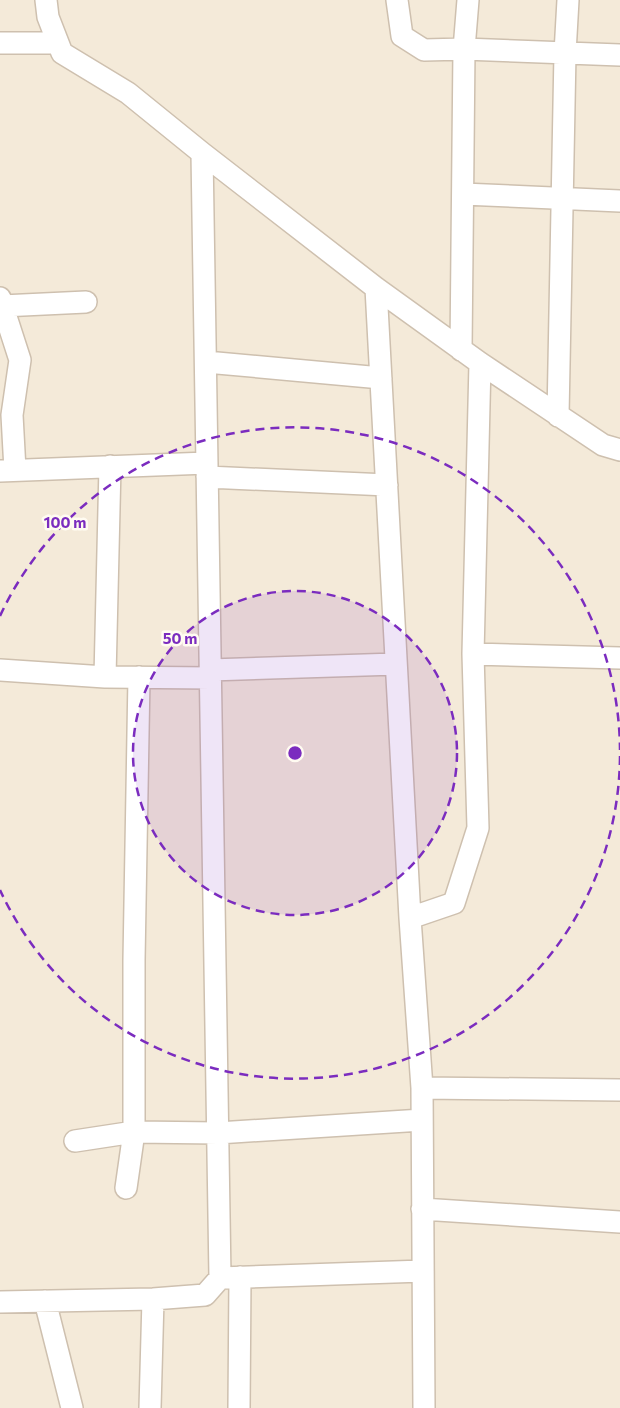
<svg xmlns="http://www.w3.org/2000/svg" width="620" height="1408" font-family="Commissioner,sans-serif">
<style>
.residential{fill:#f4ead9}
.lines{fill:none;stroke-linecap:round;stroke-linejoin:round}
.street-casing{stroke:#cec0af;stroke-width:24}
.street{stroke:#fff;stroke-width:21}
.ring{fill:none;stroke:#7b2cbf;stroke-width:2.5;stroke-dasharray:9 6}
.centre{fill:#7b2cbf;stroke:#fffbf1;stroke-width:2.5}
.ring-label{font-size:15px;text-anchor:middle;font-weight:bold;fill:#7b2cbf;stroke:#fffbf1;stroke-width:5;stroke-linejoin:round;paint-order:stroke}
</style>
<rect width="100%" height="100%" fill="#fcf7ea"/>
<path class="residential" d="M0,0H620V1408H0Z"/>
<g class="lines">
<defs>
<path id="street" d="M46,0L48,17L62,53L128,93L202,153L376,288L480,363L603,445L620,450
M397,0L402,36L424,50L464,49L620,55
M0,43H58
M202,153L220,1278
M463,194L620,201
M376,288L410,918L422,1088L424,1408
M0,298L20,360L12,415L15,470
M2,306L86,302
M461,350L464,49L468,0
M206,362L381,378
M558,416L565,53L568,0
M0,471L207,463
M207,477L387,485
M473,654L620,658
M0,670L105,677L211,678
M210,670L396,664
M105,677L110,466
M410,918L454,903L478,828L473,654L480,363
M422,1088L620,1090
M75,1141L134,1132L218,1133L422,1120
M126,1188L134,1132V960L139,677
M422,1209L620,1222
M45,1301L72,1408
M0,1302L153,1299L205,1295L220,1278L423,1271
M150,1408L153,1299
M239,1408L240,1277"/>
</defs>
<use href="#street" class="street-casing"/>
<use href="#street" class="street"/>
</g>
<circle cx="295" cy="753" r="162" fill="#7b2cbf" fill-opacity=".12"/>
<g class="ring">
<circle cx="295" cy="753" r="162"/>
<path d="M620 756A325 325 0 0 1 0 890M0 616A325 325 0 0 1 620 750"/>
</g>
<circle cx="295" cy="753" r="8" class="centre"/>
<g class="ring-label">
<text x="65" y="528">100 m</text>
<text x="180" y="644">50 m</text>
</g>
</svg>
